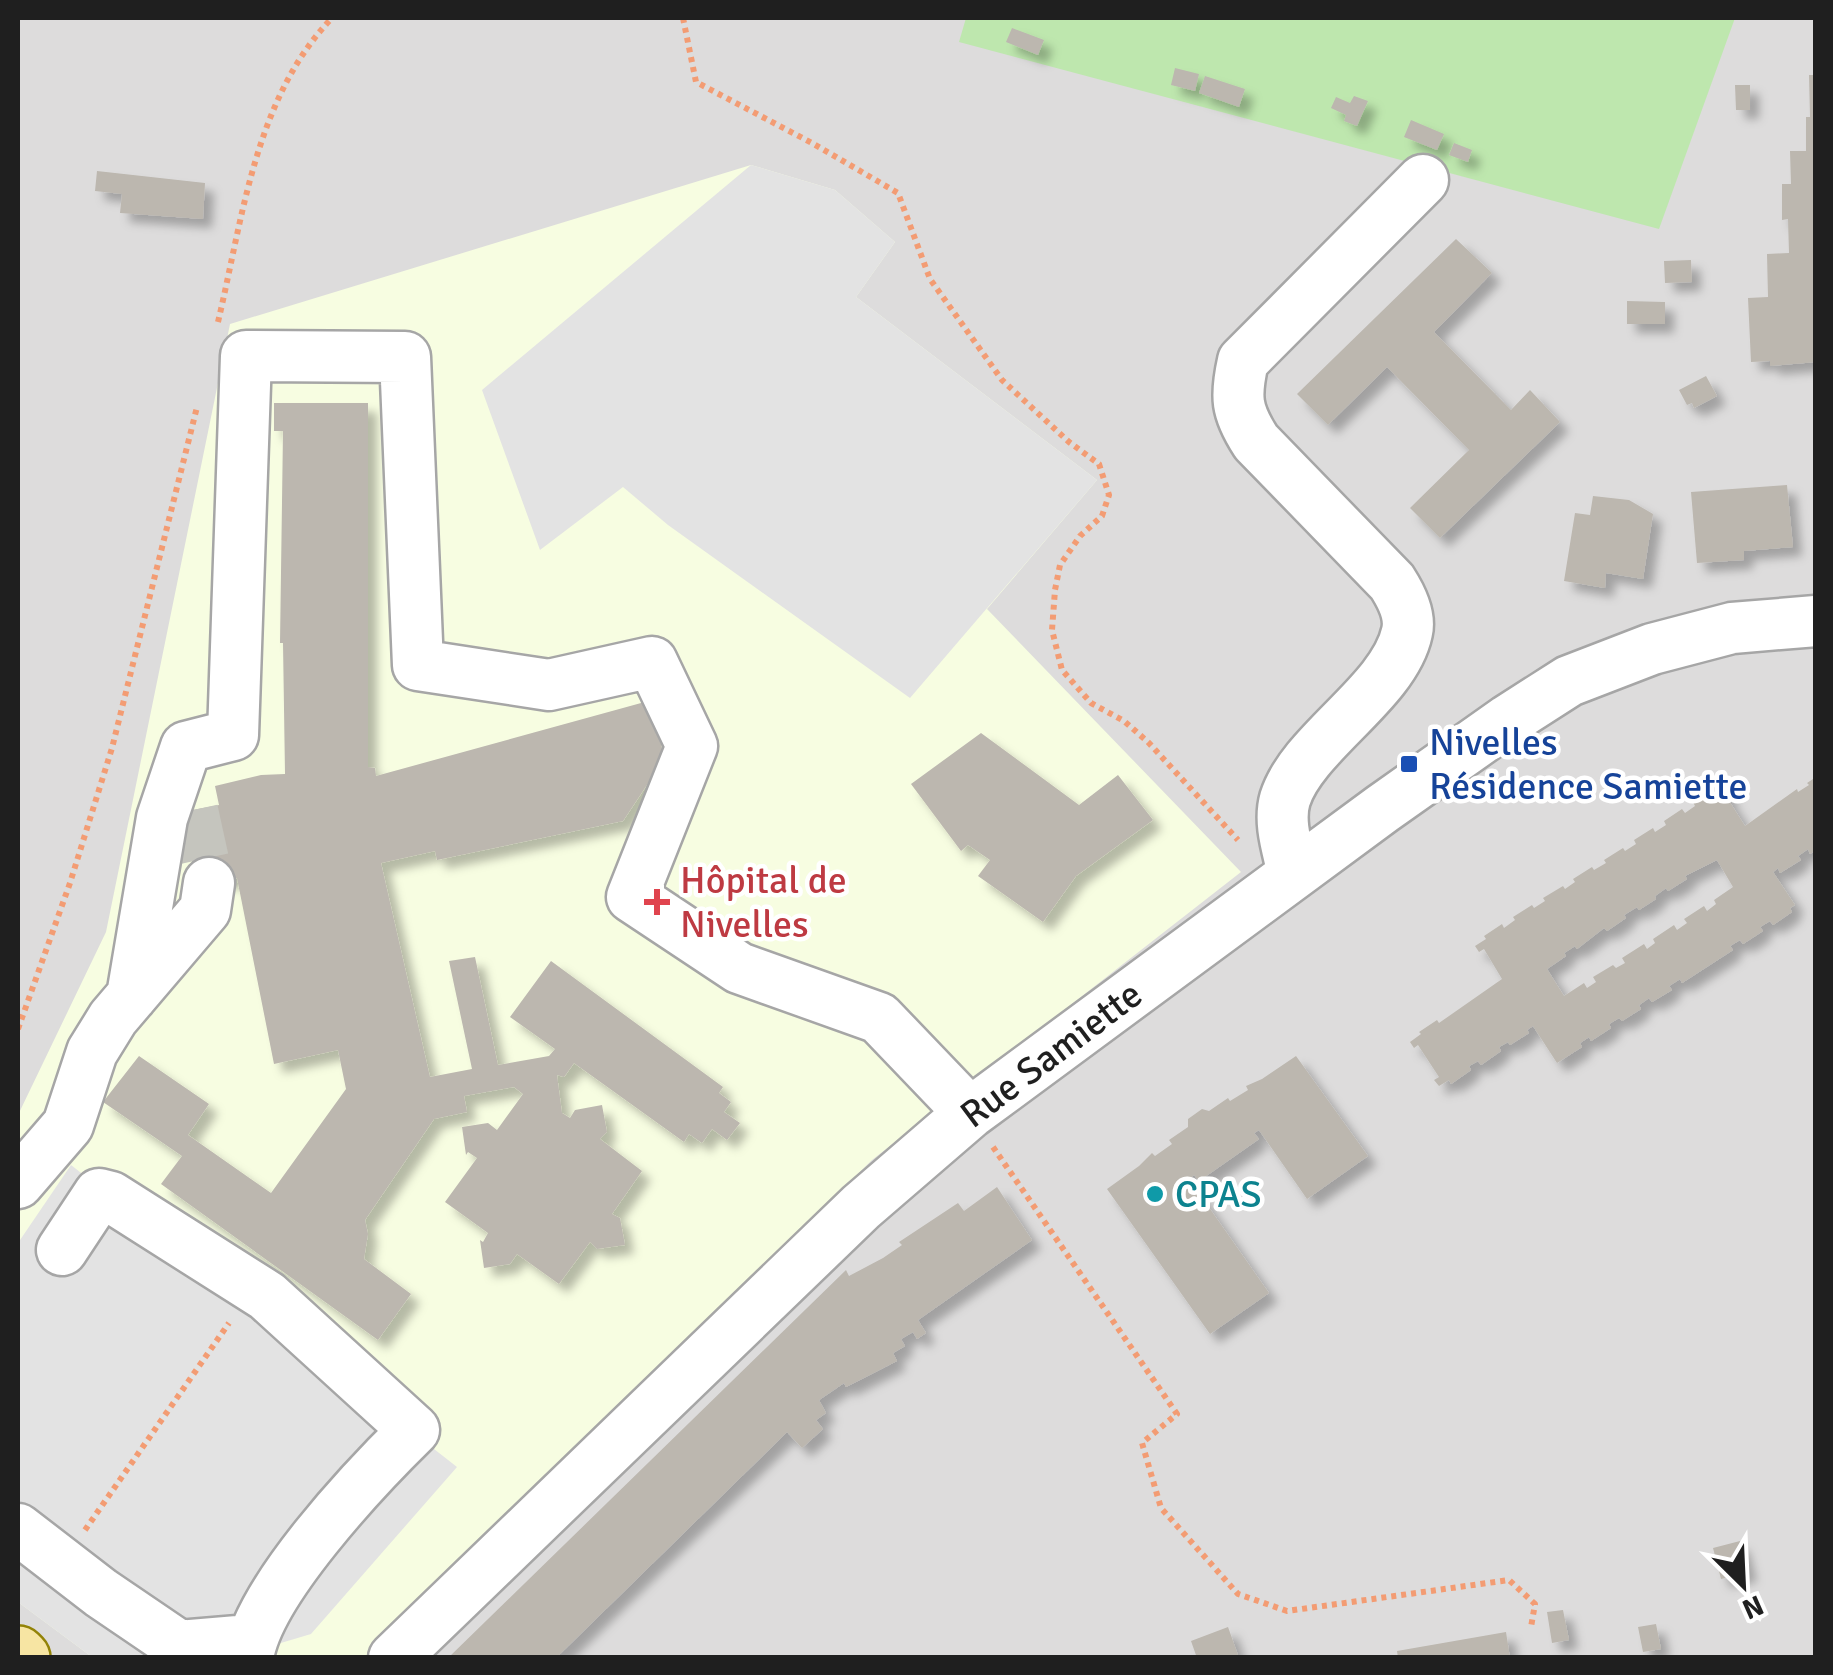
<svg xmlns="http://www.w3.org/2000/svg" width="1833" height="1675" font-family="Signika,sans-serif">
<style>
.residential{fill:#dddcdc}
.education{fill:#f7fde1}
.grass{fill:#bee7ae}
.parking{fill:#e3e3e3}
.building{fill:#bcb7af;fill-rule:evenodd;filter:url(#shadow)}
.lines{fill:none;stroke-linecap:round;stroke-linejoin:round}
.minor-tunnel{stroke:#c5c5be;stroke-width:50;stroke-dasharray:50 25;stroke-linecap:butt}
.minor-casing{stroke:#a6a6a6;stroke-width:55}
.major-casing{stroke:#938307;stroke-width:60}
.path{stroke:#f39c73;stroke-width:6;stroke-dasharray:5 5;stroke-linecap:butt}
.minor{stroke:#fff;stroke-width:50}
.major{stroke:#f7e5a3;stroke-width:55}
.transit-dot{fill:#1a4fb4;stroke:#fff;stroke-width:4}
.health-dot{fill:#e0444e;stroke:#fff;stroke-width:4}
.culture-dot{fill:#0f9aa8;stroke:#fff;stroke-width:4}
.labels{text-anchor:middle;stroke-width:9;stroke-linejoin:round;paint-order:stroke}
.transit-label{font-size:38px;fill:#164399;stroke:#fff;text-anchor:start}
.health-label{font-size:38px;fill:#be3a42;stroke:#fff;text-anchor:start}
.street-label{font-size:38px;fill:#1f1f1f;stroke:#fff}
.culture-label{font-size:38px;fill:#0d838f;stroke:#fff;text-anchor:start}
</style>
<defs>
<filter id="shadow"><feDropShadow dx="9" dy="9" stdDeviation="5" flood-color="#0004"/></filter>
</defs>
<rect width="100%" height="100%" fill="#efeee6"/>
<path class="residential" d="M18,18H1815V1657L52,1658L18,1632Z"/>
<path class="education" d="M751,165L835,190L895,242L856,297L1097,480L987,609L1241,872L872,1160L370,1657H92L18,1602V1115L106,932L230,324Z"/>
<path class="grass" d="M966,18H1735L1659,229L959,42Z"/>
<path class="parking" d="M751,165L835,190L895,242L856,297L1097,480L910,698L668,525L623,487L540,550L482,390Z
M71,1165L457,1467L311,1634L234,1657H92L18,1602V1243Z"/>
<path class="building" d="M1012,28L1044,40L1038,55L1006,42Z
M1175,68L1199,74L1195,91L1171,85Z
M1809,75H1816V362L1770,366V361L1751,362L1748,298L1768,297L1767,254L1789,253L1788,219L1782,220V184H1791L1790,151H1806V117H1810Z
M1205,76L1245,89L1239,107L1199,93Z
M1735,85H1750V110H1736Z
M1354,96L1368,101L1357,126L1344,121L1346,115L1331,108L1336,97L1350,103Z
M1411,120L1444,134L1437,150L1404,137Z
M1454,143L1472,150L1468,162L1449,155Z
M97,171L205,183L203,219L120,213L122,194L95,191Z
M1456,239L1492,273L1434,332L1511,410L1530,390L1560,422L1440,538L1410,508L1469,450L1387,367L1328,425L1297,394Z
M1691,260L1692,282L1665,283L1664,261Z
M1627,301L1665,302V324H1627Z
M1706,376L1717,396L1694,408L1692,403L1687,405L1679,390Z
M274,403H368V767L375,768L376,776L652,700L664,759L623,821L437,860L435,851L381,863L430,1077L472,1069L449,961L475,957L498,1065L549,1056L555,1049L510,1017L551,961L723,1087L719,1093L731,1102L724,1112L740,1123L727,1140L712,1129L702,1143L689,1134L684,1142L574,1063L564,1077L557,1075L562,1113L570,1118L575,1110L602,1105L607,1132L600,1139L642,1171L612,1214L620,1218L625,1245L597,1249L590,1242L559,1284L517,1254L510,1264L484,1268L480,1240L483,1242L488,1233L445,1202L477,1158L468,1152L466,1155L462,1127L488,1123L497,1130L523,1094L514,1087L464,1096L467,1112L434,1119L365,1220L368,1234L364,1259L411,1294L378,1340L161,1184L182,1156L103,1102L139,1056L209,1104L188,1135L271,1193L346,1089L338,1050L274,1064L237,878L197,885L182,812L219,805L215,786L261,775L285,774L283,643H280L283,431H274Z
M1787,485L1793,547L1744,551V560L1697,563L1691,492Z
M1593,496L1629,500L1653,514L1643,579L1606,573L1605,588L1564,581L1575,513L1590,515Z
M981,733L1079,805L1118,775L1153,820L1076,876L1043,922L978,876L990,860L968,845L961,851L911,784Z
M1816,777V850L1810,854L1808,849L1798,856L1801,860L1780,873L1778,868L1773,872L1795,905L1790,908L1792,912L1773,925L1770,921L1760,927L1763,931L1743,944L1740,940L1730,946L1733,950L1682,983L1680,979L1669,986L1672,990L1652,1002L1649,998L1639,1005L1641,1009L1622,1021L1619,1018L1609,1024L1611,1028L1591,1041L1589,1037L1580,1043L1582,1047L1557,1063L1533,1026L1527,1030L1529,1033L1510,1045L1508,1042L1499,1047L1501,1051L1481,1065L1478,1061L1469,1066L1471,1070L1451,1084L1449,1080L1439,1086L1434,1080L1439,1077L1418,1045L1414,1048L1410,1042L1421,1034L1419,1032L1437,1020L1439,1023L1502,979L1484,949L1479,952L1475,946L1486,939L1484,936L1502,924L1504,928L1515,920L1513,917L1532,905L1534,908L1545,901L1543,898L1563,886L1565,889L1575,882L1573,879L1592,867L1594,870L1606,863L1604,860L1623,848L1625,851L1636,844L1634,840L1653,828L1655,832L1666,825L1664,821L1682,809L1685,813L1695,806L1693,802L1712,790L1714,794L1726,786L1729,793L1726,796L1745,826L1797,789L1798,792L1809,785L1807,783ZM1717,860L1733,887L1714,900L1716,904L1707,911L1704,906L1684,919L1687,923L1677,930L1674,925L1653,939L1655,943L1647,949L1644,944L1622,958L1625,963L1616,968L1613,965L1593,977L1596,982L1587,988L1584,983L1564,996L1547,969L1566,956L1564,953L1575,946L1577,949L1604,928L1607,931L1626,918L1624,915L1637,907L1639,910L1656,899L1655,896L1666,888L1668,891L1687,879L1685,876Z
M1296,1056L1368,1156L1307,1199L1259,1130L1254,1133L1259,1139L1199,1181L1194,1175L1189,1179L1269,1293L1210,1334L1107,1189L1139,1166L1152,1153L1155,1156L1172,1144L1169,1140L1188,1127V1119L1202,1109L1209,1111L1228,1098L1230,1101L1248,1090L1246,1086L1262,1079Z
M997,1187L1032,1240L918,1320L926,1333L917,1339L913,1332L901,1339L905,1346L893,1353L897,1361L846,1387L844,1383L819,1400L826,1413L816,1420L823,1429L802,1448L787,1432L556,1658H448L846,1270L849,1276L883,1258L902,1245L899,1242L958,1203L964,1211Z
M1740,1541L1748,1573L1721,1579L1713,1548Z
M1563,1610L1569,1640L1552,1643L1547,1612Z
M1656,1624L1661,1649L1643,1652L1638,1627Z
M1228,1627L1239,1658H1197L1191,1641Z
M1506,1632L1510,1658H1398L1397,1651Z"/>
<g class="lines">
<path class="minor-tunnel" d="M193,810L209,883"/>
<defs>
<path id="minor" d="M186,747L233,735L246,356L405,357L418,665L549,685L652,662L692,746L632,897L739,968L879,1018L970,1113
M1293,874C1288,850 1278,823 1285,799C1303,742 1394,693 1407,632C1411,615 1401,596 1392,582L1256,442C1236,411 1235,397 1243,361L1423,180
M132,996L162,818L186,747
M18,1183L68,1125L92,1052L113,1018L205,910L209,883
M62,1250L99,1194L111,1197L267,1296L414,1430C365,1478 258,1591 248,1658
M18,1529L101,1593L179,1646L250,1640
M394,1658L861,1207L970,1113L1382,809L1508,720L1569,681L1652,649L1732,628L1816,621"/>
<path id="major" d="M18,1654L22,1658"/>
</defs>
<use href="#minor" class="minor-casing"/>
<use href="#major" class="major-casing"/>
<path class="path" d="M683,18L696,82L812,143L898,193L930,279L1002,380L1069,442L1099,464L1109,495L1102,516L1080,536L1060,565L1055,590L1052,630L1062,670L1091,703L1124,721L1148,742L1238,840
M218,322C243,217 255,98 332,18
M18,1029L70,883L112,748L197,407
M993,1147L1177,1414L1142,1443L1161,1508L1238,1594L1287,1611L1509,1580L1535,1604L1531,1627
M85,1530L229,1323"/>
<use href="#minor" class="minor"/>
<use href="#major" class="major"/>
</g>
<rect class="transit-dot" x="1399" y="754" width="20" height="20" rx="5"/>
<path class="health-dot" d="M652 887h10v10h10v10h-10v10h-10v-10h-10v-10h10z"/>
<circle class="culture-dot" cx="1155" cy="1194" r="10"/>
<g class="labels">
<g class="transit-label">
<text x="1429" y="755">Nivelles<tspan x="1429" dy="44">Résidence Samiette</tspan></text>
</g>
<g class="health-label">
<text x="680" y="893">Hôpital de<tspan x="680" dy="44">Nivelles</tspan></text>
</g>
<g class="street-label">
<text transform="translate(1051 1054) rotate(-37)" y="13">Rue Samiette</text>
</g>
<g class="culture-label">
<text x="1175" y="1207">CPAS</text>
</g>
</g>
<rect width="1833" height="1675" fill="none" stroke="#1f1f1f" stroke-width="40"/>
<g transform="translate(1743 1585) rotate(156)" stroke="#ffffff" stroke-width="8" paint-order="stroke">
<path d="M0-8L18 38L0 25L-18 38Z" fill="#1f1f1f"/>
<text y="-15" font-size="28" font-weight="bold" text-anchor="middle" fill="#1f1f1f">N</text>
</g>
</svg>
